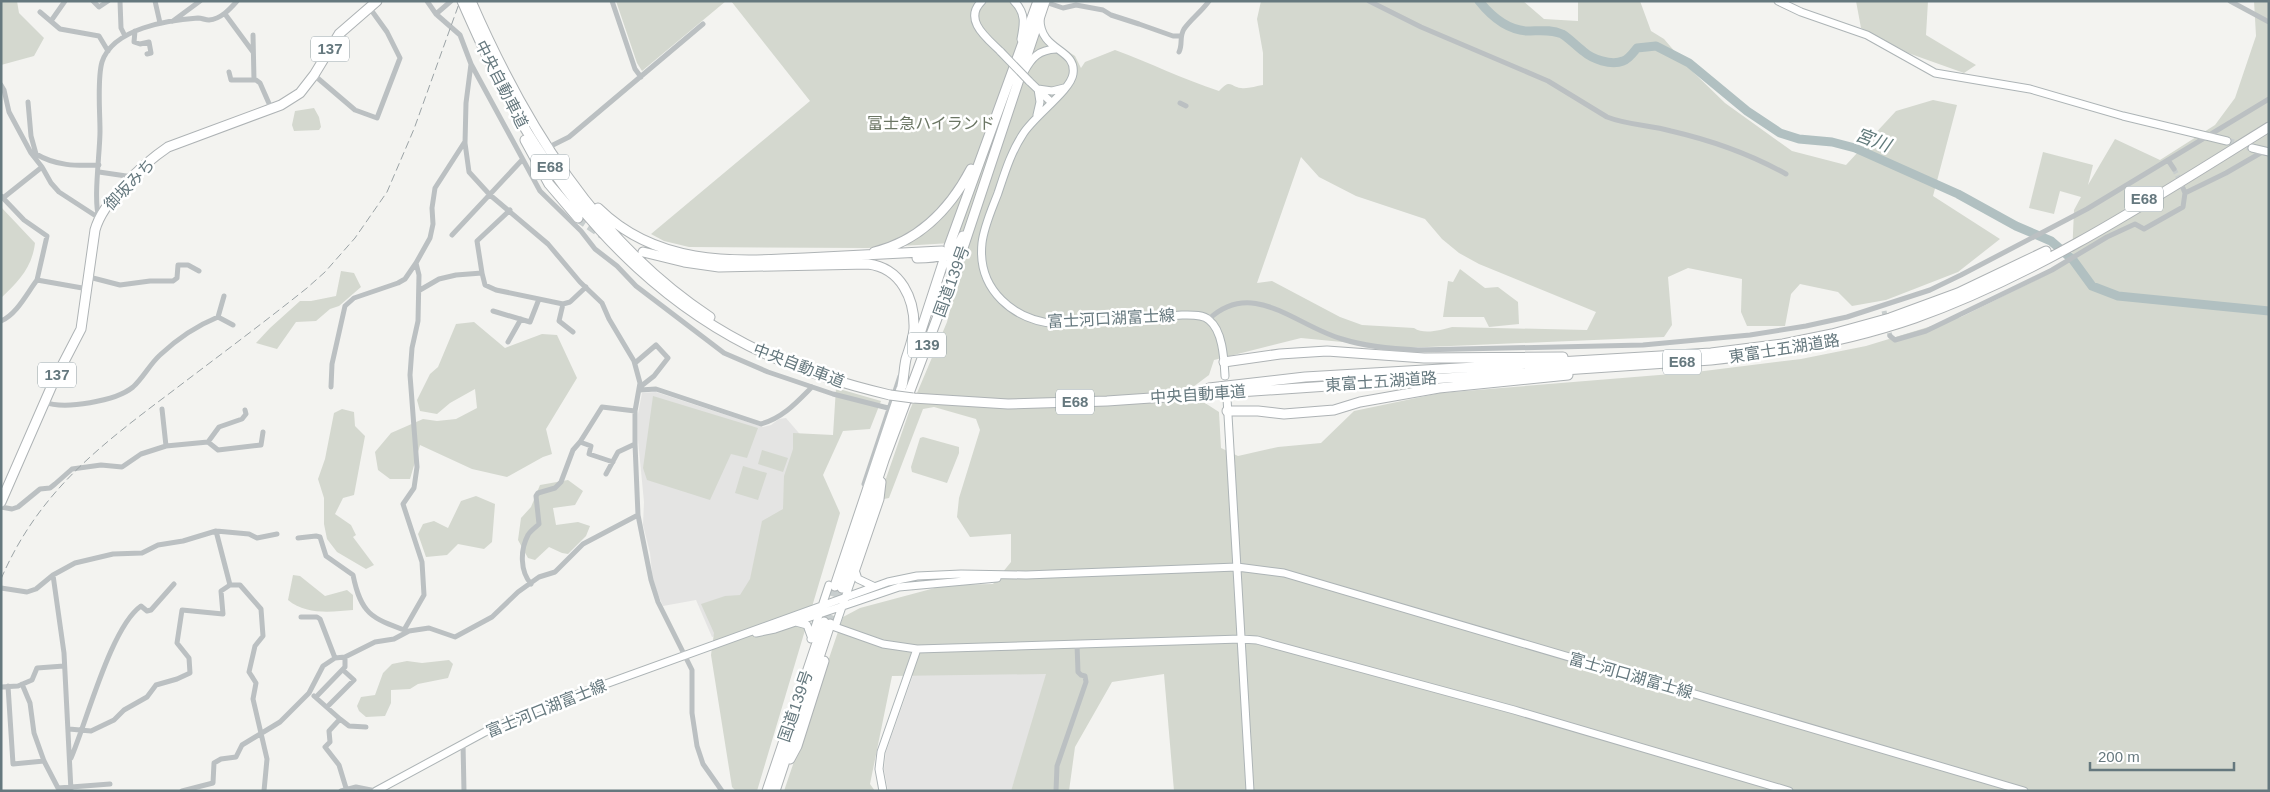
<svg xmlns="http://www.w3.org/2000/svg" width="2270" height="792" font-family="Helvetica,'Noto Sans JP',sans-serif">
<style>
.built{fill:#e4e4e3}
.green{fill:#d4d8cf;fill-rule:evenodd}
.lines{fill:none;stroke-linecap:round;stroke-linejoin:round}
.river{stroke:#b1c0c1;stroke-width:9}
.street-tunnel{stroke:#c8cece;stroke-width:5;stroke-dasharray:5 2.5;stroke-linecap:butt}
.secondary-tunnel{stroke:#c8cece;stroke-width:7;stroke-dasharray:7 3.5;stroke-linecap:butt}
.highway-tunnel{stroke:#c8cece;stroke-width:9;stroke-dasharray:9 4.5;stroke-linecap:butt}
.secondary-casing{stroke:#adb4b6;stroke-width:9}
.highway-casing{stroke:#aeb3b5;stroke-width:11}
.street{stroke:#bbc0c2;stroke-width:5}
.secondary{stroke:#fff;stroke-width:7}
.highway{stroke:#fff;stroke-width:9}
.rail{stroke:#9ba3a6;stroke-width:1;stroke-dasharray:8 4;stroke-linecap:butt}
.secondary-bridge-casing{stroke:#adb4b6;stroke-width:9;stroke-linecap:butt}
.highway-bridge-casing{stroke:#aeb3b5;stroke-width:11;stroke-linecap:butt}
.secondary-bridge{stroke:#fff;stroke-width:7}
.highway-bridge{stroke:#fff;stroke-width:9}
.labels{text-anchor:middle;stroke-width:5;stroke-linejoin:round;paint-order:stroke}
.shield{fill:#fff;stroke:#93a0a5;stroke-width:1}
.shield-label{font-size:15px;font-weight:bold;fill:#65787e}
.street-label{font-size:16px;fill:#65787e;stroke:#fff}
.park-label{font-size:16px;fill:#6b7664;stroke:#fff}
.water-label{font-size:18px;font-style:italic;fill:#617a7b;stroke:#fff}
</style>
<rect width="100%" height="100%" fill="#f3f3f0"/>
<path class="built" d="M656,392L763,427L771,425L779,419L786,418L804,439L754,623L712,637L696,600L663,606L653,583L650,553L643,525L644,502L638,440V414L642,393Z
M1059,648L1011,791H888L884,769L886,752L919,658Z"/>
<path class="green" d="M1,1H17L19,13L44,38L34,56L1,65Z
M616,1H726L642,71L637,63Z
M731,1H1010L1055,43L1075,56L1081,68L1085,62L1115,50C1151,63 1182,79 1219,91C1231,78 1230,87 1241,88C1248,89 1256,86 1263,85V53L1257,19L1261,1H1523L1544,19L1578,21V1H1640L1651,31L1664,39L1689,68L1725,103L1792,151L1846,165L1896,111L1933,100L1957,105L1933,196L2000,239L1958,272L1886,300L1852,306L1838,292L1800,284L1791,294L1785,326H1747L1741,312L1742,279L1688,268L1668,277L1672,325L1664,337L1404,348L1301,338L1214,360L1209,375L1189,390L1187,401L1205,403L1219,412L1221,448L1238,456L1278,447L1321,443L1354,411L1440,393L1696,372L1801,359L1866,346L1961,317L2044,276L2072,256L2074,210L2081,197L2060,191L2054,214L2029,208L2043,152L2093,165L2088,185L2115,139L2160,160L2215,125L2235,98L2256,36L2254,1H2269V791H1174L1164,674L1112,682L1075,747L1069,791H1011L1046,674L892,676L870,784L875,791H784L843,617L860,608L946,585L993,584L1011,562V534L970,537L957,517L959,498L980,430L976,419L934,407L923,409L889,498L884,499L883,487L909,412L947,322L968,242L868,248L689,247L664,241L651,234L810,101ZM1301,157L1319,177L1356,196L1425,219L1442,239L1459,253L1479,264L1596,312L1587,330L1452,327C1441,330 1424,335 1414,328L1362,325L1340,317L1272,281L1257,283Z
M1856,1H1928L1926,35L1976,65L1964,73L1908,53L1861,28Z
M314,108L319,117L321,127L319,130L294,131L292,125L295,111Z
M1,207L35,243C32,268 18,282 1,298Z
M1460,269L1485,288L1498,287L1518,302L1519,324L1489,327L1484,317H1443L1448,281L1453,282Z
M341,271L354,273L361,287L339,306L330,309L316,321L296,322L277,349L256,343L270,328L300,301H311L336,296Z
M474,322L505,348L542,334L557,335L577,378L546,429L552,454L543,457L507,477L472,469L420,445L410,479H390L378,470L375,452L391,433L423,419L437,421L456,419L477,408L475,389L450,403L437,414L420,411L417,400L430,374L438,367L456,324Z
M836,388L881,401L870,429L843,431L823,475L840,513L757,791H736L732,787L711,655L714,633L701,604L725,596L740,595L750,579L762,521L783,509L784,476L793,449V433L833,435Z
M653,396L758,428L747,458L731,454L710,500L647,480L643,468Z
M342,409L354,412L355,426L365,436L354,495L343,498L335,514L351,525L356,535L353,537L374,565L366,569L337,552L327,539L324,524V498L318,479L325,459L334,413Z
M923,437L959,447V453L947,483L912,472L911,467L920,438Z
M762,450L788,458L783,472L758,464Z
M743,466L767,473L758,500L735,493Z
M568,480L583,491L575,505L553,508L556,525L578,522L590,526L586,536L568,554L562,553L549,547L535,560L528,558L518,540L521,518L531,507L540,485Z
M476,496L495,504L492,542L484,549L458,544L447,555L426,557L418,534L423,524L434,521L448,528L461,501Z
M293,575L300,576L325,596L347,590L353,595V610C331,612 306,615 288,600Z
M449,660L453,664L448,678L418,684L410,689L391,690V703L385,716L366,717L359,711L357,706L361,697L375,695L383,673L392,664L407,661L422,663Z"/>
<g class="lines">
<path class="river" d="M1479,1C1491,16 1508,30 1527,31C1539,31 1551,29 1562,34C1569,38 1576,46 1583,51C1592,59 1611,66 1623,61C1629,59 1633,53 1637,48L1656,46L1689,63L1747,111L1780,133L1799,139L1832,142L1855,148L1958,194L2016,226L2051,241L2073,260L2092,286L2118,296L2269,311"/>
<path class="street-tunnel" d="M2174,169L2181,183
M1884,311L1890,336"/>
<path class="secondary-tunnel" d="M2227,141L2252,148"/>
<path class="highway-tunnel" d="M578,218L603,235
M824,622L835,586
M830,624L842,588"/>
<defs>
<path id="secondary" d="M982,1C962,20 988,39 1001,52
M1014,1C1026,13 1024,24 1021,39
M1778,1L1801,12L1867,35L1935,73L2030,89L2123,116L2227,141
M1040,19C1040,52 1077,48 1073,74C1071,90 1033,117 1023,134C1011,152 1005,172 998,193C992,209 984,226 982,243C977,290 1014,321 1058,324L1182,315C1190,315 1203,314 1209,320C1223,331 1224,359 1225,376
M1024,72C1032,57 1039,50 1056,49
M1029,81L1051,102
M1038,89L1052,91L1064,88
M1037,115L1040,102L1038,89
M2252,148L2269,152
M1227,398L1250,791
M855,570L858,579L873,586
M796,622L807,625L811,636
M835,627L883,644L917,649L1241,639L1257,640L1514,710L1789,791
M835,627L855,569
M756,633L775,629L899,587L997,578
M811,639L829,585
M376,791L485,732L531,711L888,582L917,576L961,574L1026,575L1237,567L1284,573L2024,791
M883,791L879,769L881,752L917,649"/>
<path id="highway" d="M462,1C484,51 506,100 536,146C593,235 671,311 768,355C807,373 848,385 890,395
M471,1C524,123 596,242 710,317
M525,140L549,184L578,218
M598,208C656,265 729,262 805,258C850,256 896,253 942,251L951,258V272
M949,246L1038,1
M643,252L684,262L719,267L868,264C901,268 915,299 914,329C913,340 909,349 906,359C904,368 904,377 902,386
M874,252C919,241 950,209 971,169
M917,258C936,258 955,256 963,236
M916,346L943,263
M1224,362L1280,354L1327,351L1424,358L1563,357
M1209,388L1305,377L1711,353L1783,344L1832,334L1890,318L1958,293L2046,251
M913,398L1008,404L1107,401L1711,360C1781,353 1849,341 1915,318C2041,273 2156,197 2269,127
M1227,411H1258L1284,414L1334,410L1360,402L1439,388L1568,375
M1,502L53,383L81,329L95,230C103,201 143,164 168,147L281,105L300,93L314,75L339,34L377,1
M855,569L879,499L881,482
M835,586L901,389
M842,588L884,460L960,257L1045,1
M790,759L797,746L824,661
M767,791L824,622
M775,791L830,624"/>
</defs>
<use href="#secondary" class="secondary-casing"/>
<use href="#highway" class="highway-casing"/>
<path class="street" d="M93,1L99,7L108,1
M120,1L121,28L125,36
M155,1L160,23
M427,1L436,14
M451,1L436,14L460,35L471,64L466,103L465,143L469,172L490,195L548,244L580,282L602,303L609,319L634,361L640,383L635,411V444L638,515L651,580L658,602L692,670V713L697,746L703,764L722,791
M612,1L635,69L641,77
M1369,1L1421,27L1548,81L1607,117C1627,125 1650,125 1671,131C1710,140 1750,154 1786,174
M2230,1L2269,22
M1045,2L1063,8L1076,5L1103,10L1111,15L1139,24L1173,36H1181
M40,12L60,29L99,36L108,51
M225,14L253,52
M51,21L65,1
M173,21L200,1
M135,31L134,42L140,44L149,42L151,53L147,54
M253,35L254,80
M1179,52C1183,44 1179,37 1184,29C1191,19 1202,11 1209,1
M471,64L540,191L581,231L595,249L617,266L636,286L724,353L768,372L833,394L888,408
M229,72L231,80H256L260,83L271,108
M314,75L355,110L377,118L400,58L387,32L369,7
M1,85L4,90L9,112L31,153L42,167L51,183L59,192L99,218C93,200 100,153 100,131C100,112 97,79 102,62C113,28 169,20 198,18C202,18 205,20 209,20C221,19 230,9 237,1
M28,102L31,136L36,154C56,166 76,166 99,165
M1180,103L1186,106
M551,146L569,137L703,24
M2168,160L2174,169
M99,172L133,177
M2185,193L2226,173L2264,151
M1,196L24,220L47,236L37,280
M3,198L42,167
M452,235L522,160
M482,273L485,285L496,290L563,304
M89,277L120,285L150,281H173L177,278L178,265H188L199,271
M420,290L439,279L456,275L482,273L477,241L510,210
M493,311L530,322L539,299
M218,317L224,296
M1209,319C1253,278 1296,326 1342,339C1367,347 1392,349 1418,350L1643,345L1750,335L1806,326L1847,317L1930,290L1961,275L2087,209L2269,99
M1,321C17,314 27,293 37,280L88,289
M573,332L559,321L563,304L570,302L586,287
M1890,336L1895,340L1926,331L2052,270L2107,237L2135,224L2144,229L2183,207L2185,193L2183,188
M508,342L521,319
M635,363L656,345L668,358L654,376L640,387
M331,387L332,364L345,306L354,298L398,283L405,279L416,263
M640,390L656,389L761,424C783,418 797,402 812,387
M44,402C65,410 116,401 133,387C143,378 150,364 160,355C177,339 196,326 218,317L233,325
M162,409L166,446
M208,442L219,427L242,419L246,414L245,410
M580,442L591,446L589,454L613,462
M606,474L618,452L635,444
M864,484L900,376
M1,507L12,509L18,507L40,489L50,488L55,484L72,469L101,465L122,467L141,454L166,446L208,442L218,450L261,445L263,432
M216,531L230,585
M298,538L316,536L320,537L326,556L353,575C361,614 371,618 407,631
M53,575L64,653L71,791
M531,584C520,571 520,550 528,535C530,531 536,527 539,524L536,496L538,493L555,488L561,482L573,450L580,442L602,407L635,411
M1,588L27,592L36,589L53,575L75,563L113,554L142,553L158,545L183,541L216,531L249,534L257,538L277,534
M301,617H317L320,619L335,658
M404,630L424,595L422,562L403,504L414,488L417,467L410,375L412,348L418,321L419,275L416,263L430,238L433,224L432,208L435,188L464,143
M22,684L30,703L34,733L44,761L58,788L110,784
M8,686L13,764L44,761
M1,687L18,686L32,680L37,668L64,666
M314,696L340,719
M316,697L345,667V657
M327,707L354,680L343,670
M69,729L91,731L114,720L124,710L147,697L156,685L177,679L190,673L189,658L177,643L182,610L223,614L221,591L230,585H240L261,609L263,636L255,646L249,672L256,683L253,699L267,759L264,791
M463,743L464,791
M71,758C87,721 111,627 141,606L147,611L151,610L174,584
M346,788L339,765L325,747L330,742L329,731L340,719L349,726L366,727
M182,791L213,783L214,763L221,759L236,757L242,745L280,722L309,693L323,666L335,658L345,657L375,642L394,639L409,631L429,628L455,637L492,617L518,592L539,577L555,572L583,544L638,515
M341,791L356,787L376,791
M1056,791L1057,766L1086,682L1085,676L1081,675L1078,672L1077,644"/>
<use href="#secondary" class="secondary"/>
<use href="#highway" class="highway"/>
<path class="rail" d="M1,579C38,493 98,447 170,393C216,358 262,324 307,288L325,272L355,238L387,192L414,129L460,1"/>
<defs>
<path id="secondary-bridge" d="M1001,52L1029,81"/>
<path id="highway-bridge" d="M890,395L913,398"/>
</defs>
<use href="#secondary-bridge" class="secondary-bridge-casing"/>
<use href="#highway-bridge" class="highway-bridge-casing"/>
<use href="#secondary-bridge" class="secondary-bridge"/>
<use href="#highway-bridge" class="highway-bridge"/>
</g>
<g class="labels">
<g class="shield">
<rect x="311" y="36.5" width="38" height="25" rx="4"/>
<rect x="531" y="154.5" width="38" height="25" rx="4"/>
<rect x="2125" y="186.5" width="38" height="25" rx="4"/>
<rect x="908" y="332.5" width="38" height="25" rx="4"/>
<rect x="1663" y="349.5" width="38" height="25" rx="4"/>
<rect x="38" y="362.5" width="38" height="25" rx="4"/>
<rect x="1056" y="389.5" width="38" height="25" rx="4"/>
</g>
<g class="shield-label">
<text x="330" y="54">137</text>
<text x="550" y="172">E68</text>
<text x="2144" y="204">E68</text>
<text x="927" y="350">139</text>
<text x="1682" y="367">E68</text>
<text x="57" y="380">137</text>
<text x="1075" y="407">E68</text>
</g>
<g class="street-label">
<text transform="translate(502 84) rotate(63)" y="6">中央自動車道</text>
<text transform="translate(129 184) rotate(-46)" y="6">御坂みち</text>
<text transform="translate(951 281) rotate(-70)" y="6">国道139号</text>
<text transform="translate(1111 318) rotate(-3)" y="6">富士河口湖富士線</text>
<text transform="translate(1784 348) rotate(-9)" y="6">東富士五湖道路</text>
<text transform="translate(799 365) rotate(21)" y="6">中央自動車道</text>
<text transform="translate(1381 381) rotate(-4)" y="6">東富士五湖道路</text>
<text transform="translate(1198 394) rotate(-4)" y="6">中央自動車道</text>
<text transform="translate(1631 675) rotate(16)" y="6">富士河口湖富士線</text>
<text transform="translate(795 706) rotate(-71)" y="6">国道139号</text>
<text transform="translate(546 708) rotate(-22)" y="6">富士河口湖富士線</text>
</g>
<g class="park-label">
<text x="931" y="129">富士急ハイランド</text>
</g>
<g class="water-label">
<text transform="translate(1873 140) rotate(21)" y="6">宮川</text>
</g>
</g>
<rect width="2270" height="792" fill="none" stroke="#65787e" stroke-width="5"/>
<path d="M2090 762v8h144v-8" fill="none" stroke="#65787e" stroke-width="2.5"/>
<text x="2098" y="762" font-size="15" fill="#65787e" stroke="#ffffff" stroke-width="4" paint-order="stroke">200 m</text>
</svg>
